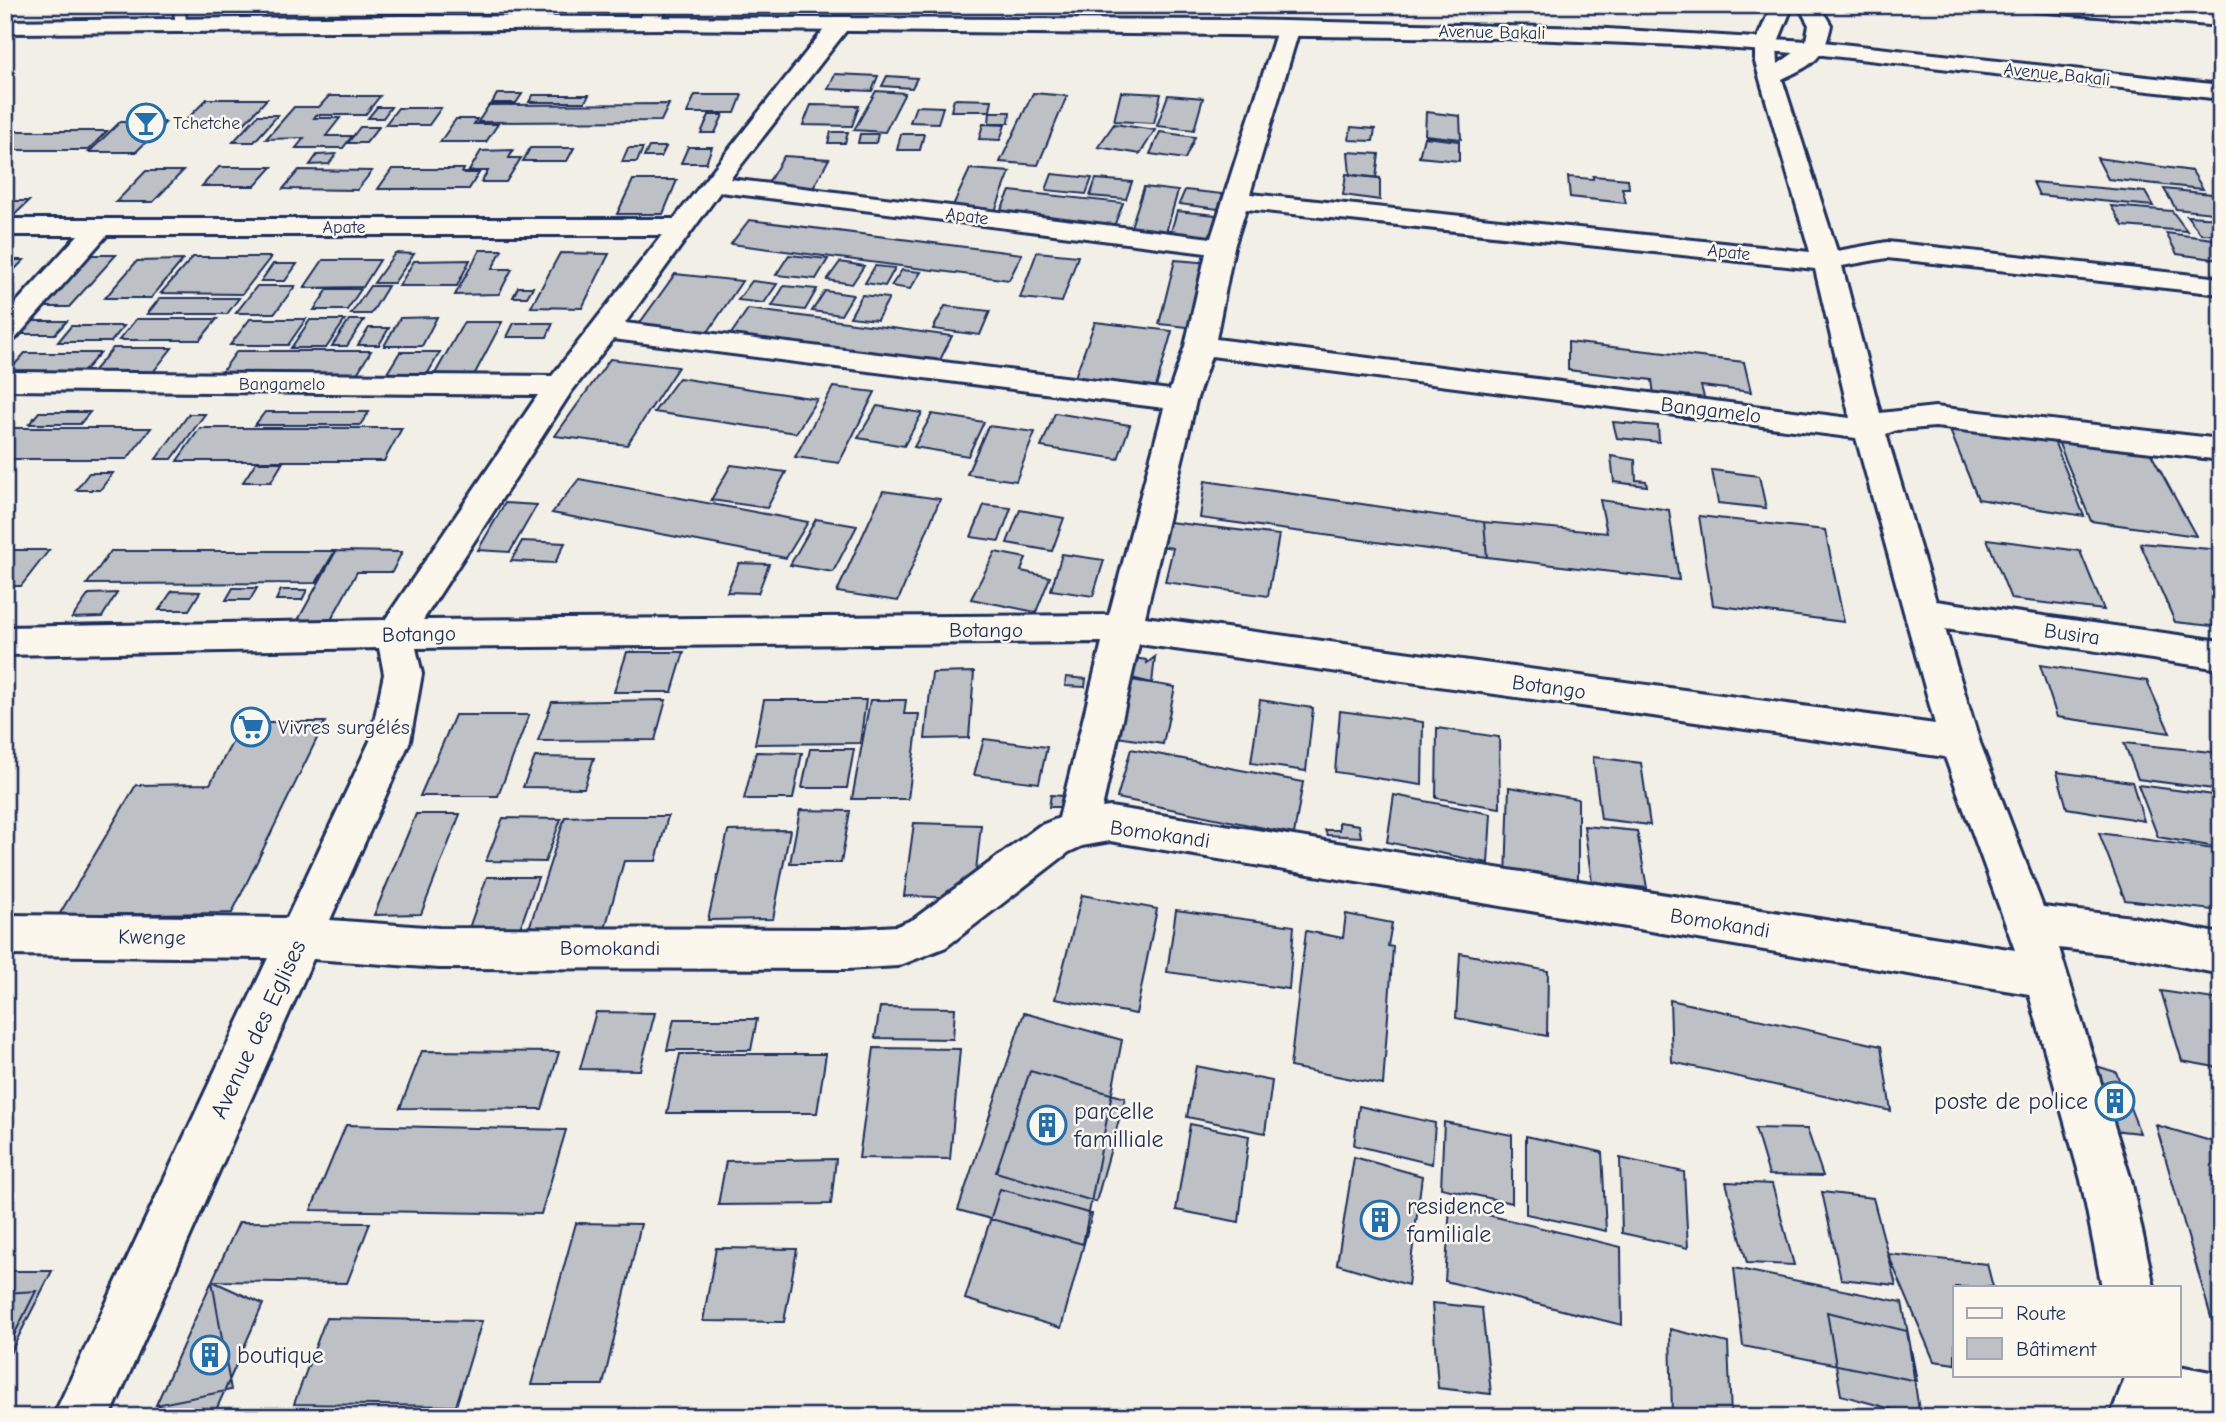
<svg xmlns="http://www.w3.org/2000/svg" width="2226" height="1422" font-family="'Comic Neue',sans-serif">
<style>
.building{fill:#bdc0c4;stroke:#1b2f5e;stroke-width:2}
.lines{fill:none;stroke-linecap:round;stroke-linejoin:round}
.lane-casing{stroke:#1b2f5e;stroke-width:5}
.street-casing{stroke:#1b2f5e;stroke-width:6}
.secondary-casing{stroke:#1b2f5e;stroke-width:6}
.lane{fill:#fbf7ec;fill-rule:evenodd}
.street{fill:#fbf7ec;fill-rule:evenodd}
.secondary{fill:#fbf7ec;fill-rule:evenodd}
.labels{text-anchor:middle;stroke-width:5;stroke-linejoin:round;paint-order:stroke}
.far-street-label{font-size:18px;fill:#1b2f5e;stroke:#fbf7ec}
.far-poi-label{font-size:18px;fill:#1b2f5e;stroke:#fbf7ec;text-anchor:start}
.street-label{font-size:21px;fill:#1b2f5e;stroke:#fbf7ec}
.poi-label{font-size:21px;fill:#1b2f5e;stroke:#fbf7ec;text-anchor:start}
.near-street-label{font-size:24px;fill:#1b2f5e;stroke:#fbf7ec}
.near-poi-label{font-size:24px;fill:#1b2f5e;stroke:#fbf7ec;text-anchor:start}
</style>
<rect width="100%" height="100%" fill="#f2efe6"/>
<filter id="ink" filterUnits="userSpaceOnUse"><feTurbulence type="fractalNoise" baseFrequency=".0143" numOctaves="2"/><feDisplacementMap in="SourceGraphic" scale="14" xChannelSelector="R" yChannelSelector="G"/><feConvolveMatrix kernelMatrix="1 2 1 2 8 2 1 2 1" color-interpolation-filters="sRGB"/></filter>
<g filter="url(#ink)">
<path class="building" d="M280,5H365L277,8Z
M835,74L878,76L872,91L828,89Z
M887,76L917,78L912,88L882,86Z
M876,91L905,93L885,132L854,130Z
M1121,92L1161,94L1154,123L1114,121Z
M1033,93L1067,96L1038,165L1000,162Z
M497,94H522L516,103H492Z
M533,95H589L585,102H529Z
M695,95H742L735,113H687Z
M1168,95L1203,98L1194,130L1157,126Z
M329,96H380L365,115H316L314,118H340L326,136H352L343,148H296L304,138L266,139L294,107H319Z
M207,99H267L244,124H182Z
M954,99L992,100L990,111H951Z
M669,104L661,121L478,122L489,105Z
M811,105L859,106L852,126L803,125Z
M916,106L943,107L938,123L910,122Z
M377,107H391L383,118H368Z
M398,108H441L429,125H385Z
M990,112H1010L1009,123H989Z
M1426,112L1460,116L1461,139L1425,135Z
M258,115H278L254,142H233Z
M709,115H723L715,133H701Z
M456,119H477L474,124H498L486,142H440Z
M120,122H166L136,152H89Z
M983,124L1005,125L1000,140L979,139Z
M1114,124L1155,130L1140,154L1098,147Z
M360,127H379L366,143H348Z
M1351,127L1375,129L1373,141L1349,140Z
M5,131H107L88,150H5Z
M831,132H848L845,143H828Z
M1160,132L1195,137L1185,159L1150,154Z
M860,134H878L876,143H858Z
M901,134H924L920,150H897Z
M1424,137L1459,141V161L1419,157Z
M649,147H666L661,157H644Z
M688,147H712L706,163H681Z
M530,148H574L567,161H523Z
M628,148H643L637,162H622Z
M513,150L509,158H521L506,182H481L488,171H469L481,151Z
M1348,152L1379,154L1376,178L1350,175Z
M336,154L329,164L310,165L317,155Z
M784,156L829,159L811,192L765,188Z
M2097,158L2192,171L2203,189L2108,179Z
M219,167H272L255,186H202Z
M392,169H464L462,173H479L469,189H378Z
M970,169L1010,172L993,216L950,212Z
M299,170L372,171L357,190L283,189Z
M146,171H183L153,202H116Z
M1052,174L1092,178L1086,194L1046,190Z
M1346,174L1380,178V200L1343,195Z
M1593,176L1628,179L1629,188H1622L1626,203L1570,197L1568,177L1593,179Z
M1096,179L1132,182L1126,199L1090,196Z
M633,180H677L663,214H617Z
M2033,182L2145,192L2153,206L2039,195Z
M1144,187L1178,191L1165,236L1129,233Z
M2164,189L2221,195V214L2176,209Z
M1185,190L1223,194L1218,209L1179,204Z
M1010,191L1123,203L1114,226L999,214Z
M5,201H29L9,220H5Z
M2111,206L2172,211L2187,231L2123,226Z
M1177,211L1216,215L1210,242L1169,238Z
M2187,216L2221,218V235L2201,234Z
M749,220L1022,254L1009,280L731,244Z
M2166,233L2221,240V260L2177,254Z
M480,250H502L492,269H512L499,294L455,295Z
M1037,252L1078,256L1062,302L1020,298Z
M395,253L414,254L394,283H374Z
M560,253L609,254L582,308L531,307Z
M88,255H116L69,307H40Z
M789,255L828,259L816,279L776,275Z
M193,257H271L242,294L161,293Z
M5,260H24L5,279Z
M183,260L151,298H105L137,261Z
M323,260H380L363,287L304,288Z
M470,260L457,286H399L414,261Z
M1175,260L1211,263L1196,328L1159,324Z
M840,262L864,266L852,284L827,280Z
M273,264H297L285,281H261Z
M875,266L895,268L885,286L865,283Z
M902,270L921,272L910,289L891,286Z
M675,274L742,281L704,338L634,331Z
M752,281L777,284L764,303L738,300Z
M257,286H295L275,313H236Z
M370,286H388L371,314H351Z
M784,286L817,289L805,310L772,306Z
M518,287H533L527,297H513Z
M328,289H361L347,310H314Z
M825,291L853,295L841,315L812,311Z
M862,295L889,298L877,320L850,317Z
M160,298H239L227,314H147Z
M945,306L990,311L980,335L933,329Z
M748,309L952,336L937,366L729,337Z
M437,317L422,346H384L400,318Z
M136,319H217L200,340H119Z
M250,319H306L288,345H230Z
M310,320H345L326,348H291Z
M349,320H364L347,346H332Z
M28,321H67L55,334H16Z
M464,322H502L472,379H432Z
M1095,322L1172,331L1156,387L1075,377Z
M514,323H553L547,337H507Z
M71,326H124L111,342H58Z
M369,328H389L379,345H358Z
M1568,342L1744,362L1751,392L1701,386L1705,401L1654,395L1652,380L1568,370Z
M113,348H172L146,381H85Z
M237,351H371L353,380H216Z
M400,352H440L425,378H384Z
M25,353H100L79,377L5,375Z
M610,359L678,367L627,445L555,436Z
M679,378L817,399L796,433L654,412Z
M833,387L875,392L839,463L795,457Z
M877,406L922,413L904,446L858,438Z
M39,412H90L80,424H29Z
M265,412H369L360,425H255Z
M1055,413L1130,425L1118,459L1041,447Z
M189,414H205L172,459H156Z
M932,414L984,422L968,456L914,447Z
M1613,422L1658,426L1659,442L1617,438Z
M988,426L1035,432L1016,481L967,474Z
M5,428H151L127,459H5Z
M200,428H402L384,461H177Z
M1949,428L2054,441L2084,516L1978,499Z
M2054,432L2145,443L2196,536L2091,521Z
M1611,456L1635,460L1636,480L1646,481L1647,486L1614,482Z
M256,462H283L271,482H243Z
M731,465L786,472L767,508L711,500Z
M1712,470L1759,476L1766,508L1718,503Z
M89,473H113L100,490H76Z
M579,479L808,522L786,558L552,513Z
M1205,481L1484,522L1487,557L1200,518Z
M883,491L940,499L898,601L837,592Z
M1600,500L1669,510L1679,580L1487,557L1484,522L1607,533Z
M505,503L537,505L510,552L478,550Z
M984,505L1011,508L999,541L971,537Z
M1020,510L1064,518L1052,551L1007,543Z
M1699,516L1825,530L1844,622L1713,605Z
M816,519L857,526L833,572L790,565Z
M1169,522L1279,535L1268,596L1165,582L1173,548L1160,546Z
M1987,539L2080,551L2104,610L2011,599Z
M522,541L565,543L555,563L511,561Z
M2140,543L2221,550V627L2175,622Z
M5,550H49L21,586H5Z
M111,551H335L316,583L87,584Z
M336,551L402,552L392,572H357L331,620H298Z
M995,552L1026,558L1021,571L1050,577L1036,612L971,599Z
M1062,554L1104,560L1093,596L1051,590Z
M739,563L769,564L758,593L727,592Z
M233,588H257L250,600H226Z
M281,590H307L302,600H276Z
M172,591L200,592L189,610H159Z
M117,593L102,617L72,618L89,594Z
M627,652H684L672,692H614Z
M1155,657L1152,683L1127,677L1134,658L1146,660L1147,663Z
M2040,665L2147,681L2170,733L2057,717Z
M974,672L969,738L925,739L932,673Z
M1066,677L1086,679L1085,687L1065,686Z
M1131,680L1175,687L1163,744L1117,737Z
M666,700L655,740L538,741L552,702Z
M764,700H866L860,743L755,744Z
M870,700H906L904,714H919L908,799H852Z
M1260,700L1313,708L1306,771L1251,763Z
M1340,711L1423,722L1422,785L1335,772Z
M455,715H529L498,796H420Z
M243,722H325L232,913L59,915L136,785L210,784Z
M1437,728L1499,737L1500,808L1436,798Z
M984,739L1047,747L1039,783L974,775Z
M2124,743L2221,753V790L2138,779Z
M810,749H854L847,788H802Z
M1131,749L1303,782L1294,834L1117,798Z
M756,752L802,753L793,799H744Z
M535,757L594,758L584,788L523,787Z
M1593,757L1641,763L1650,825L1601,819Z
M2057,772L2132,782L2144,821L2067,808Z
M2138,785L2221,796V848L2158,837Z
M1509,787L1578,799V892L1506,879Z
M1051,795L1062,796L1060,807H1049Z
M1394,795L1491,814L1488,863L1387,842Z
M800,810L850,811L841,863H790Z
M416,814H460L421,914L374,915Z
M595,816H668L656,861H624L604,932L524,944L565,817Z
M503,818L561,819L545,862L486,861Z
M1339,822L1359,825L1361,837L1327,835L1325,830H1339Z
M914,823L981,825L973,898L904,896Z
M1584,826L1637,831L1647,888L1592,882Z
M790,830L773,919L708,920L728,831Z
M2099,833L2221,850V911L2125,900Z
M487,877H538L520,928H469Z
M1082,895L1157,909L1136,1014L1055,999Z
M1176,910L1294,926L1289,989L1167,972Z
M1346,914L1392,923L1388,946L1393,947L1383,1085L1290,1067L1306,931L1343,938Z
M1460,953L1548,971L1547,1036L1456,1018Z
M2161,991L2221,1000V1068L2182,1061Z
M1670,1000L1881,1046L1891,1111L1672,1062Z
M880,1007L955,1008L953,1039L875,1038Z
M596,1012L655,1013L640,1070L580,1069Z
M1024,1013L1122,1040L1083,1244L958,1210Z
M674,1019H757L751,1050H667Z
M874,1048L960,1049L950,1159L859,1158Z
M422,1051L559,1052L542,1109L400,1108Z
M680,1054H826L817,1113H667Z
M2093,1065L2116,1072L2140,1133L2112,1130Z
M1196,1066L1272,1081L1265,1133L1187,1117Z
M1030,1071L1125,1098L1096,1202L996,1172Z
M1359,1106L1435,1123L1432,1164L1354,1145Z
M1444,1122L1512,1135V1203L1441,1188Z
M1190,1124L1249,1136L1239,1222L1176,1210Z
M346,1125L566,1130L541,1214L311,1210Z
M2156,1125L2221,1144V1169L2213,1177L2221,1197V1321H2212Z
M1755,1128L1807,1129L1823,1176L1769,1175Z
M1526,1136L1602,1152L1606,1231L1526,1214Z
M1354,1157L1422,1176L1408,1285L1337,1264Z
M1354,1157L1422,1176L1408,1285L1337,1264Z
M1620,1158L1684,1172L1688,1248L1622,1233Z
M836,1159L831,1204L718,1205L726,1161Z
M1726,1182L1772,1184L1794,1265L1747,1263Z
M1000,1189L1092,1214L1061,1328L965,1299Z
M1822,1192L1873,1198L1896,1285L1841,1279Z
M1450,1206L1621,1247L1622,1325L1445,1281Z
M239,1222L370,1223L347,1283L212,1281Z
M576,1223L641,1224L603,1385H531Z
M716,1248L797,1249L784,1322L703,1321Z
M1888,1254L1987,1264L1993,1287H1955V1364L1934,1361Z
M1734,1268L1902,1302L1917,1381L1743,1346Z
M5,1271H52L5,1363Z
M212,1281L231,1390L156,1405Z
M212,1281L263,1304L213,1417H198L156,1405Z
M36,1291L5,1353V1293Z
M1432,1303L1482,1308L1491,1394L1438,1388Z
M1827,1312L1907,1331L1920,1417L1841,1395Z
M326,1318L482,1321L456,1406L294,1404Z
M1670,1329L1728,1343L1731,1417H1672Z"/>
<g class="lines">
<defs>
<path id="lane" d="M173,5H185L186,26L176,24Z"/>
<path id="street" d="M647,5H668L656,29H640L637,24Z
M1772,5H1793L1777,44L1778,64L1805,45L1809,25L1798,5H1819L1831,25C1824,59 1814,64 1782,79L1837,251L1887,242L2221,278V294L1887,258L1842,266L1880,413L1935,407L2221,439V460L1935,427L1897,430L1886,434L1936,601L2221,641V669L1945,629L1980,743L2043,907L2133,917L2221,934V974L2133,957L2059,948L2131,1180L2154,1287H2102L2081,1180L2029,994L1110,841L1082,846L1069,852L946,947L898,966L847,969L439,968L313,959L110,1417H53L268,958L5,955V915L287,918L370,741L384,674L379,648L5,655V627L385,620L538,395L5,390V372L552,376L662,235H107L15,339L5,342V315L78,235H5V219H674L834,17H850L853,22L730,179L1211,238L1278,27L1281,22H1297L1300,27L1250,194L1810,252L1755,62V44ZM720,192L1206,253L1185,346L1170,390L625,323ZM1246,209L1815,269L1850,418L1216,339L1234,247ZM613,339L1164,408L1109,615L423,620L571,392ZM1211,356L1856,438L1935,724L1145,617L1196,401ZM1102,642L1059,818L1039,826L914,919L897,926L847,929L439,928L330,920L410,741L422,674L416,648ZM1139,644L1945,757L2015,950L1110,807L1102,808Z
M2025,5H2117L2221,14V26L2035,11L2028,9Z
M2179,1366L2221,1374V1417H2110L2126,1375H2179Z"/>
<path id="secondary" d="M402,16L1240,20L1591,28L1823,42L2221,85V99L1823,55L1679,45L1503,38L667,29L5,33V21Z"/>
</defs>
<use href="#lane" class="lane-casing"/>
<use href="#street" class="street-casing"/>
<use href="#secondary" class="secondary-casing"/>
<use href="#lane" class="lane"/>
<use href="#street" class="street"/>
<use href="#secondary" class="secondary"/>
</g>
</g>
<defs>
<symbol id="bar-ring" viewBox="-11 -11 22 22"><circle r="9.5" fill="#fbf7ec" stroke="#1f6fb2" stroke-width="1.5"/><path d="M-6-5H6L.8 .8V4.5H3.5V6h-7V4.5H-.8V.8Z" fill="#1f6fb2"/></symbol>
<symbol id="supermarket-ring" viewBox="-11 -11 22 22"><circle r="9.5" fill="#fbf7ec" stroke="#1f6fb2" stroke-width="1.5"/><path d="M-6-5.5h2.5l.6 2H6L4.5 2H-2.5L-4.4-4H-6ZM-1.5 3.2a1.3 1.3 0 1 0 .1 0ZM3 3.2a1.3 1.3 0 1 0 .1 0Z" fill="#1f6fb2"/></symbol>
<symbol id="building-ring" viewBox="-11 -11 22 22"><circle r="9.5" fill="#fbf7ec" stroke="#1f6fb2" stroke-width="1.5"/><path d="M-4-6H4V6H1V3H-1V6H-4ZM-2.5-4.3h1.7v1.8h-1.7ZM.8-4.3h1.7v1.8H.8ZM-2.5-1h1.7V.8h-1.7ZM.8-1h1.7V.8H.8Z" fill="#1f6fb2"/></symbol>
</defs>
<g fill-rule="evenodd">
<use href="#bar-ring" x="124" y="101" width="44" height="44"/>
<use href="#supermarket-ring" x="229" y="705" width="44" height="44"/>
<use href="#building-ring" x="2093" y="1079" width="44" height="44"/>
<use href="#building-ring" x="1025" y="1103" width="44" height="44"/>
<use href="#building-ring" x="1358" y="1198" width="44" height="44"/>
<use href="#building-ring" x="188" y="1333" width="44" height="44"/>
</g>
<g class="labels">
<g class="far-street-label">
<text transform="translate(1492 32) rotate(1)" y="6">Avenue Bakali</text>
<text transform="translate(2057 74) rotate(6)" y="6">Avenue Bakali</text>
<text transform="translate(967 216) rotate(7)" y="6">Apate</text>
<text x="344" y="233">Apate</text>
<text transform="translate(1729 252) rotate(6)" y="6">Apate</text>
<text x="282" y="390">Bangamelo</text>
</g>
<g class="far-poi-label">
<text x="173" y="129">Tchetche</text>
</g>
<g class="street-label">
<text transform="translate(1711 410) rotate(7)" y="7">Bangamelo</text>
<text x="986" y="637">Botango</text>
<text transform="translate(419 634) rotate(-1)" y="7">Botango</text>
<text transform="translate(2072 634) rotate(8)" y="7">Busira</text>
<text transform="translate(1549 687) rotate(8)" y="7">Botango</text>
<text transform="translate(1160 834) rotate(8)" y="7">Bomokandi</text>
<text transform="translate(1720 923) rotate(9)" y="7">Bomokandi</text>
<text transform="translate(152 937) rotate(1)" y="7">Kwenge</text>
<text x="610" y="955">Bomokandi</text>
</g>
<g class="poi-label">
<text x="278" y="734">Vivres surgélés</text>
</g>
<g class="near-street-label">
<text transform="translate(258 1029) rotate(-65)" y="8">Avenue des Eglises</text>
</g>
<g class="near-poi-label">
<text x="2088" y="1109" text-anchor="end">poste de police</text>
<text x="1074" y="1119">parcelle<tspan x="1074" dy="28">familliale</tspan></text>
<text x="1407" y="1214">residence<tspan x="1407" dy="28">familiale</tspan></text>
<text x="237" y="1363">boutique</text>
</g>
</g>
<rect width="2226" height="1422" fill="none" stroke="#fbf7ec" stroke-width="28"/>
<rect x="14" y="14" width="2198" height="1394" fill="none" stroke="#1b2f5e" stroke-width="2.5" filter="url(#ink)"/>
<rect x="1953" y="1286" width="228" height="91" fill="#fbf7ec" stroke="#a1a7b3" stroke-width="2"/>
<rect x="1967" y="1308" width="35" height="10" fill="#fbf7ec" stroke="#a1a7b3" stroke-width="2"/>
<text x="2016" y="1320" font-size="21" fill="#1b2f5e">Route</text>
<rect x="1967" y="1338" width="35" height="21" fill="#bdc0c4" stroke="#a1a7b3" stroke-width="2"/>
<text x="2016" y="1356" font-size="21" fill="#1b2f5e">Bâtiment</text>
</svg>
